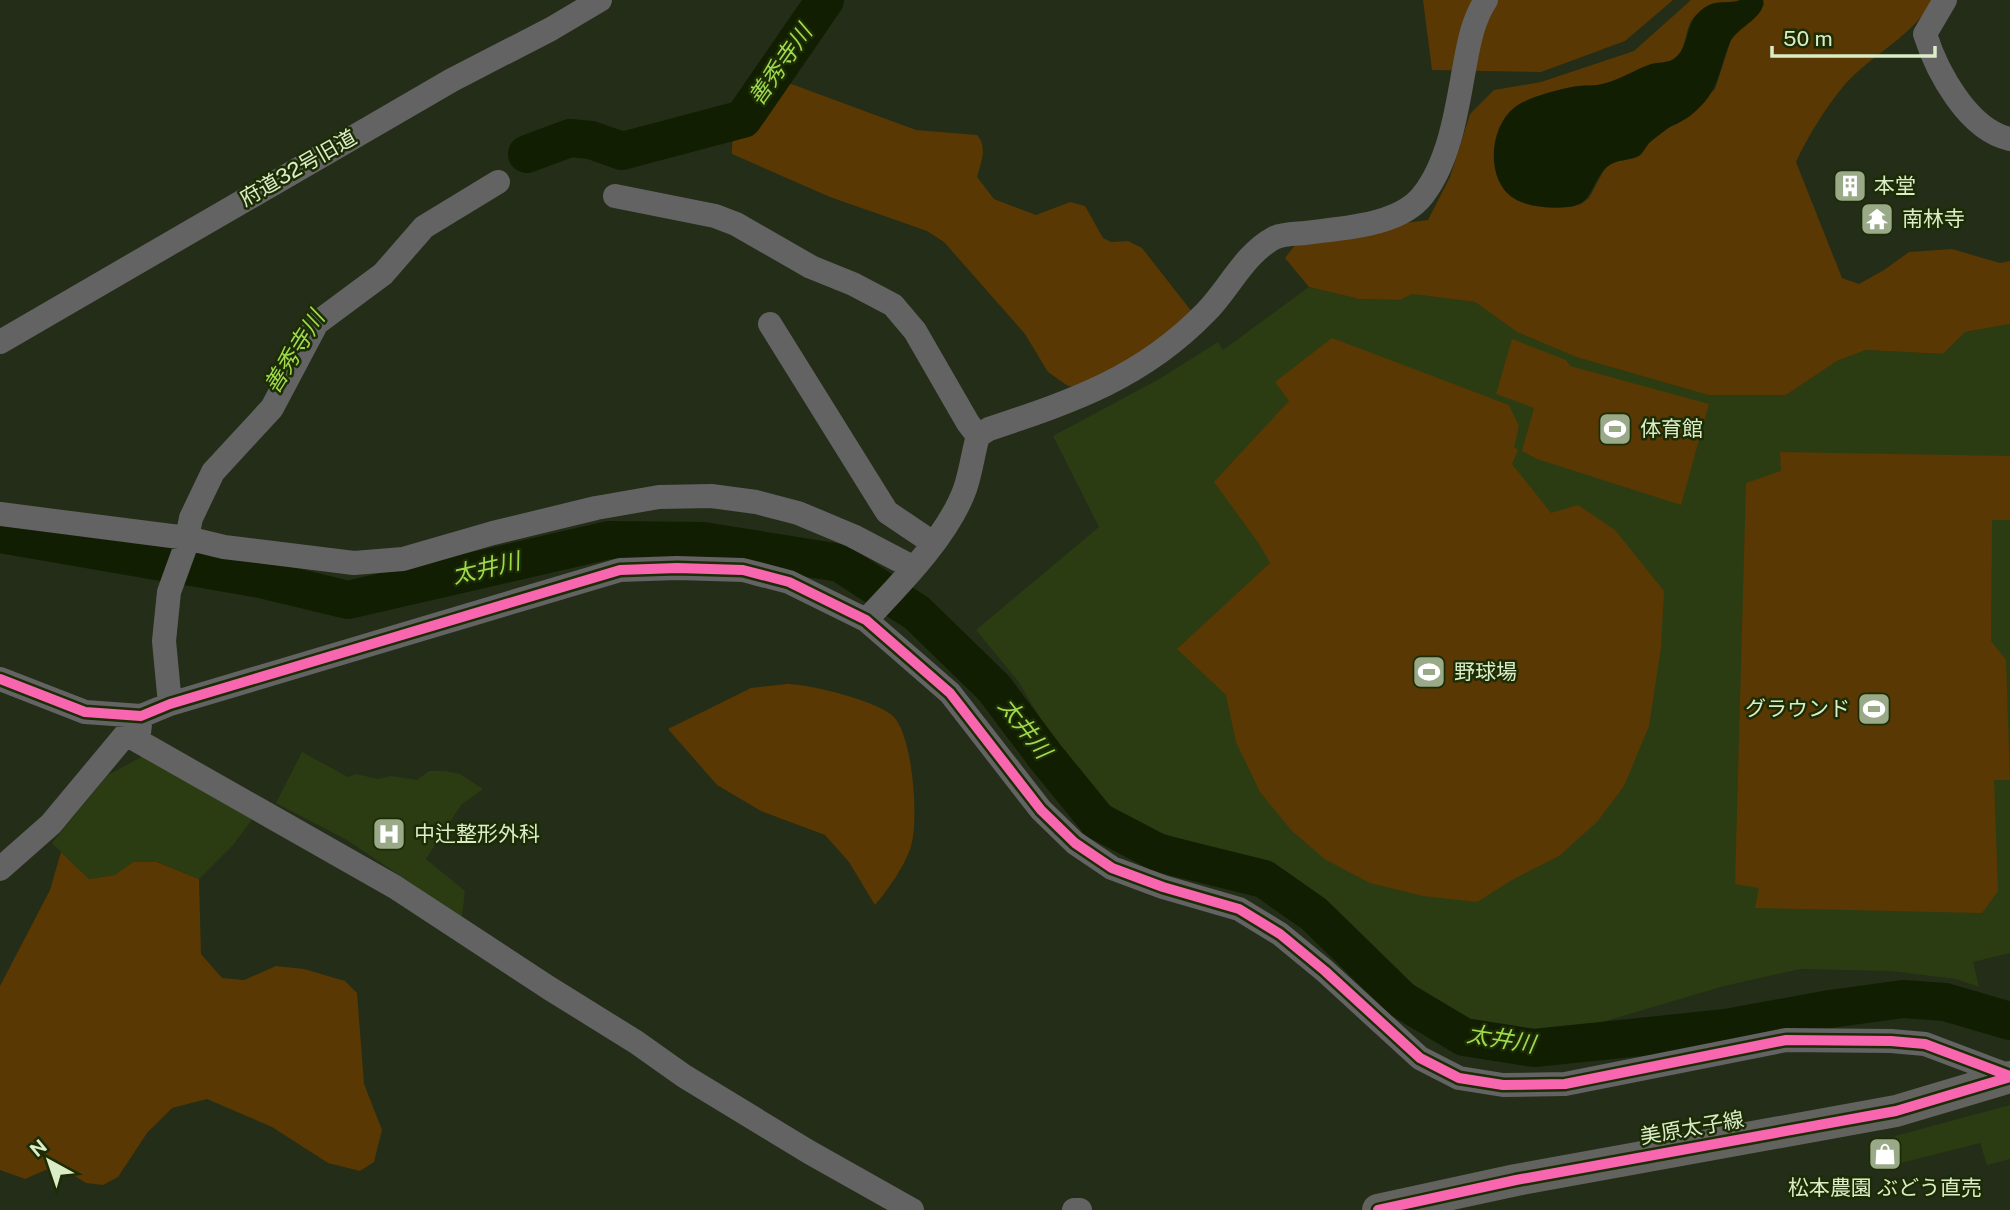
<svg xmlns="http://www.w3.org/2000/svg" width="2010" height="1210" font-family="'Public Sans','Noto Sans JP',sans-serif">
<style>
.built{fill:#2b3c13}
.green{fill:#593803}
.water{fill:#111e02}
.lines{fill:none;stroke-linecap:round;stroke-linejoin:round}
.river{stroke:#111e02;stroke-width:38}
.minor{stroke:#646364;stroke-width:24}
.major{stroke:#62635f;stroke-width:32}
.cycleway-casing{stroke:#1c2c04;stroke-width:15}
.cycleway{stroke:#f766af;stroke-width:10}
.labels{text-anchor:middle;stroke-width:5;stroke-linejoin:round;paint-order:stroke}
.street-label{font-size:21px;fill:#daedc7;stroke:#1c2c04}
.poi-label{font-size:21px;fill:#daedc7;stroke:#1c2c04;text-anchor:start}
.water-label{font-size:23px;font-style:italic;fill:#9fd94c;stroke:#1c2c04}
</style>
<rect width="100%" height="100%" fill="#242d17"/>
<path class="built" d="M1309,287L1359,299L1400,300L1412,294L1475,302L1517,332L1576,357L1708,395H1786L1837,361L1866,350L1943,354L1965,332L2010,324V953L1973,962L1979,987L1956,979L1891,971L1800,969L1724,986L1572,1031L1541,1034L1503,1032L1477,1026L1448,1011L1410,985L1321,899L1291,879L1209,847L1151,830L1113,809L1085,785L1054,741L1018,681L976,630L1099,527L1053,436L1161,378L1218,342L1223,350Z
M302,752L348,777L356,774L378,779L391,776L417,780L429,771H445L460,774L483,789L461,805L426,859L465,891L462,917L347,840L276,803Z
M145,755L257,813L233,845L199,879L158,862L115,875L89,879L52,843L108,775Z
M2010,1105V1159L1987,1165L1980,1143L1901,1163L1895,1136Z"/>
<path class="green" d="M1423,0H1673L1625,41L1541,72L1432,70Z
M1691,0H1740C1721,8 1715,0 1696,15C1682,27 1690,53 1670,61C1662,64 1652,63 1644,67C1629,73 1615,83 1599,85C1591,86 1584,85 1577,86C1556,90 1533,97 1515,107L1516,200L1531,205L1568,207L1581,204L1589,198L1605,168L1615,161L1639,156L1649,143L1669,127L1677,124L1715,89L1732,37L1764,5L1763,0H1933C1914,34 1877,52 1850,79C1830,100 1808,136 1796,162L1842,278L1859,284L1884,270L1909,252L1952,249L2000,263L2010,261V324L1965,332L1943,354L1866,350L1837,361L1786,395H1708L1576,357L1517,332L1475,302L1412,294L1400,300L1359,299L1309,287L1285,258L1295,245L1320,234L1428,220L1450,177L1470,114L1494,90L1541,82L1634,51Z
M786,82L916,130L977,135C988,147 981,163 977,177L994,199L1036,215L1070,202L1085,206L1103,238L1111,242L1128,241L1142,248L1196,317L1085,387L1068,386L1048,372L1025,334L944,242L927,231L830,197L732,154C732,149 732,141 734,136C743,113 768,96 786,82Z
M1332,338L1509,405L1519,426L1514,447L1518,450L1512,464L1551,513L1578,505L1615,530L1664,591L1661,648L1649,726L1624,786L1597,822L1559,856L1512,880L1477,902L1423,896L1370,883L1326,860L1292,831L1260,792L1236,742L1226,695L1177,649L1270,563L1260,545L1214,482L1289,401L1275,382Z
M1512,339L1566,360L1570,366L1709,404L1681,505L1537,459L1522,451L1534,408L1496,394Z
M1780,452L2010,456V520H1992L1991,641L2006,660L2010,780H1994L1998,891L1982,913L1755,908L1759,888L1735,884L1746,483L1781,471Z
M787,684C810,684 877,701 893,716C913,735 919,820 911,846C906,864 888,890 875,905L849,862L825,835L761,811L717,785L668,729L751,688Z
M61,852L89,879L115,875L133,862H157L199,879L201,954L222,978L244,980L276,966L304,969L345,981L357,993L364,1084L382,1130L374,1162L360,1171L328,1163L272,1127L207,1099L172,1108L147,1133L118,1177L103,1185L86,1183L57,1165L25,1179L0,1170V986L50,890Z"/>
<path class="water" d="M1740,0H1763C1766,18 1736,27 1729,44C1717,76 1719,93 1690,116C1682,122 1674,124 1667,129C1661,133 1655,138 1650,142C1646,146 1644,152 1640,155C1630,162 1616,158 1606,168C1591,182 1593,205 1568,207C1549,209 1521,207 1507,193C1486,171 1491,125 1515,107C1528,97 1565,87 1581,86C1588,85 1595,86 1602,84C1620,80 1634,70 1651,64C1658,62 1666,63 1672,60C1693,48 1681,19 1709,5C1719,0 1730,4 1740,0Z"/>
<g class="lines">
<path class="river" d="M527,154L570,138L591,140L622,151L743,119L825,0
M0,534L261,579L348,600L609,540L703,541L840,563L917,613L994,688L1045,756L1098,821L1159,853L1264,879L1314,914L1402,1000L1464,1037L1534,1048L1726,1028L1830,1009L1903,999L1945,1002L2010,1021"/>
<path class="minor" d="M1945,0L1925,34C1937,72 1968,130 2010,139
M615,196L715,216L736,224L811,267L853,284L893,305L915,331L968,423L978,436
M770,324L887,512L933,543
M0,342L452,80L551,29L600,0
M0,514L187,538L224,547L354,563L403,559L493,533L596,508L659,497L711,496L756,502L798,513L853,536L914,568
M866,620C900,584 948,536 965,489C971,472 973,453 978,436L989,429C1073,401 1142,378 1206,312C1229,289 1244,254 1274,238C1282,234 1295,234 1305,233C1341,228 1400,226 1423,195C1448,163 1456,115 1463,75C1468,49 1471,23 1486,0
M0,679L85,712L141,716L170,704L620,570L677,568L743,570L789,582L866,620L950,693L1041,810L1075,843L1112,868L1163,887L1239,909L1280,934L1325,971L1420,1058L1459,1078L1503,1085L1565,1084L1786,1040L1891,1041L1925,1044L2010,1076
M170,704L164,641L169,592L185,548L191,518L213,472L272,408L317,323L383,274L424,227L498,182
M141,716L138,741L395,887L549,988L636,1042L684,1076L809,1152L912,1210
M0,869L51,824L141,716
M1074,1210H1080"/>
<path class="major" d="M1378,1210L1516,1180L1896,1111L2010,1077"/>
<defs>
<path id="cycleway" d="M0,679L85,712L141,716L170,704L620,570L677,568L743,570L789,582L866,620L950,693L1041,810L1075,843L1112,868L1163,887L1239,909L1280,934L1325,971L1420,1058L1459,1078L1503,1085L1565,1084L1786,1040L1891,1041L1925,1044L2010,1076
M1378,1210L1516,1180L1896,1111L2010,1077"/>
</defs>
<use href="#cycleway" class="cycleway-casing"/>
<use href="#cycleway" class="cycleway"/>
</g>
<defs>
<symbol id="building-square" viewBox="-11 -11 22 22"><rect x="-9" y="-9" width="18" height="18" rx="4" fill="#9aaa89" stroke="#1c2c04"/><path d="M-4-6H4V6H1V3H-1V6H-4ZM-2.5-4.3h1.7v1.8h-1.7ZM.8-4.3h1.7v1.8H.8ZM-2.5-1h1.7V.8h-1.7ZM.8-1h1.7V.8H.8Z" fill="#fff"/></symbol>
<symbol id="temple-square" viewBox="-11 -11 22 22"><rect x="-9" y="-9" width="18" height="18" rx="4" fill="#9aaa89" stroke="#1c2c04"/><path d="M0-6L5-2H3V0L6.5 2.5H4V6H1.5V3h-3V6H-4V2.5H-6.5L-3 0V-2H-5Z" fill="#fff"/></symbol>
<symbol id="stadium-square" viewBox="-11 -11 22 22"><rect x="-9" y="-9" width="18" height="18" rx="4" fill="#9aaa89" stroke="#1c2c04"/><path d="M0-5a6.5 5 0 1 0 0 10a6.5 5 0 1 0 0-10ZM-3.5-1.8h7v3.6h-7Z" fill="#fff"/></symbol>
<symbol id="hospital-square" viewBox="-11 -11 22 22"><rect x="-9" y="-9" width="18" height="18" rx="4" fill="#9aaa89" stroke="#1c2c04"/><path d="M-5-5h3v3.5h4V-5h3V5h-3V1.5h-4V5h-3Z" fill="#fff"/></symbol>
<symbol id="shop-square" viewBox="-11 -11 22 22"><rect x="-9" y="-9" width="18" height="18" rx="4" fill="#9aaa89" stroke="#1c2c04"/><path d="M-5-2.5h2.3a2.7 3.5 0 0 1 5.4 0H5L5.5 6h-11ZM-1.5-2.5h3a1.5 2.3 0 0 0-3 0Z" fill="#fff"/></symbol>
</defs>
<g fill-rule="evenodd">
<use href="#building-square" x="1831" y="167" width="38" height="38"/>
<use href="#temple-square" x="1858" y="200" width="38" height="38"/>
<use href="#stadium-square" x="1596" y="410" width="38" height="38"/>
<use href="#stadium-square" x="1410" y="653" width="38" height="38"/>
<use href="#stadium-square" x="1855" y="690" width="38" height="38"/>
<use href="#hospital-square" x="370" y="815" width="38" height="38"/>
<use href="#shop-square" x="1866" y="1135" width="38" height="38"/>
</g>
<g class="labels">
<g class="street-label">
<text transform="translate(298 168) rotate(-30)" y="7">府道32号旧道</text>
<text transform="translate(1692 1128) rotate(-10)" y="7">美原太子線</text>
</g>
<g class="poi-label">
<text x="1874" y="193">本堂</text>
<text x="1902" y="226">南林寺</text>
<text x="1640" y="436">体育館</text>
<text x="1454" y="679">野球場</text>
<text x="1850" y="716" text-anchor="end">グラウンド</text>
<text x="414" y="841">中辻整形外科</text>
<text x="1885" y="1195" text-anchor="middle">松本農園 ぶどう直売</text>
</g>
<g class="water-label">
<text transform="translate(780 65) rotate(-55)" y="8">善秀寺川</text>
<text transform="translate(294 352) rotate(-58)" y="8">善秀寺川</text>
<text transform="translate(486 568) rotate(-13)" y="8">太井川</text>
<text transform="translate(1025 728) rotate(52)" y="8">太井川</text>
<text transform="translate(1501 1039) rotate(9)" y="8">太井川</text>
</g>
</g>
<g transform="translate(49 1161) rotate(320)" stroke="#1c2c04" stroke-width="5" paint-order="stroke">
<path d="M0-5L12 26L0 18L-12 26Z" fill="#daedc7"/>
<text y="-10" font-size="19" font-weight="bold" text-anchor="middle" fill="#daedc7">N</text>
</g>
<path d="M1772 46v10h163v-10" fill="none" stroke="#daedc7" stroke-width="3.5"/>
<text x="1783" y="46" font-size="21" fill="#daedc7" stroke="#1c2c04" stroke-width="5" paint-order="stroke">50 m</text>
</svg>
